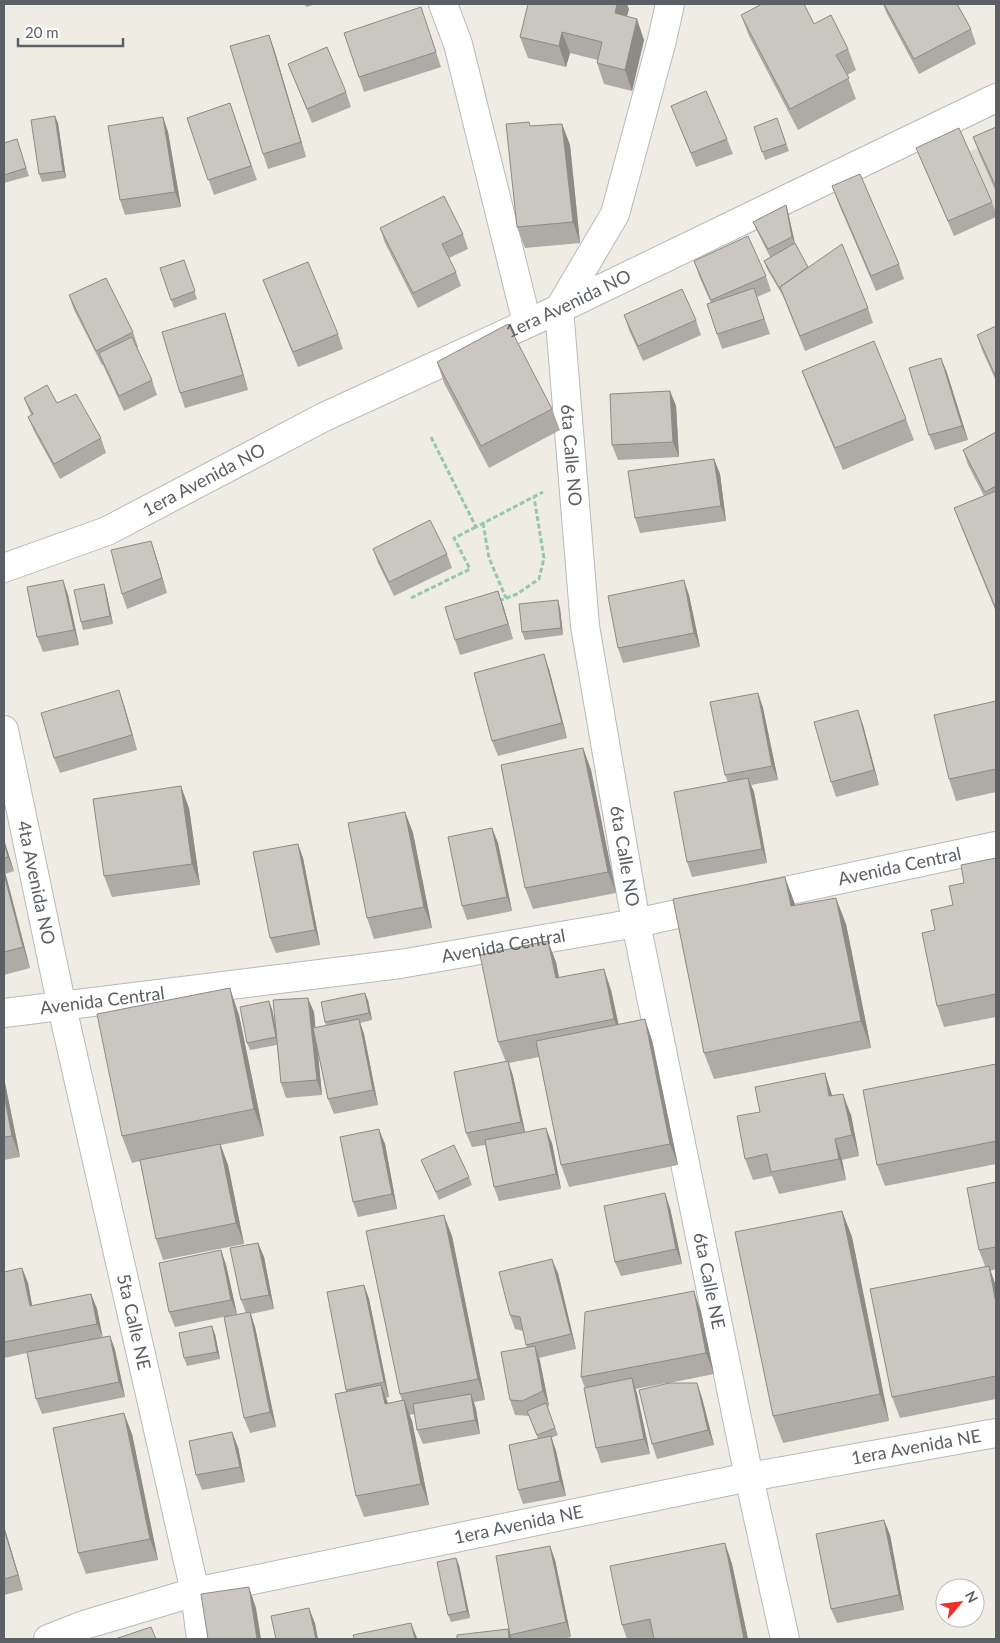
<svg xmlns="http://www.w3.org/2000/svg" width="1000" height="1643" font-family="Lato,sans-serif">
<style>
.education{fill:#dfdbd2}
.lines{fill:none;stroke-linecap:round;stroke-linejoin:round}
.minor-casing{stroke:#b6b9be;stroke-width:30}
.path{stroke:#97c9a4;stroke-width:3;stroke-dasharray:5 2.5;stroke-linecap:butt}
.minor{stroke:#fff;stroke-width:28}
.wall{fill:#aeaaa5}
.shaded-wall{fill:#8d8b86}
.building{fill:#cac6c0;stroke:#8d8b86}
.labels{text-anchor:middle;stroke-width:4;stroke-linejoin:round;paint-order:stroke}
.street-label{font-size:18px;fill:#5b6065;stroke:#fff}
</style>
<rect width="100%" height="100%" fill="#efece3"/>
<path class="education" d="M996,139V221L965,154Z"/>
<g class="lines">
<defs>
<g id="minor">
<path d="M443,4L458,44L527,323"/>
<path id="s1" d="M670,4L662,40L615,214L559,309L585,626L636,923L749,1477L785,1639"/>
<path id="s2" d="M4,568L107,531L324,417L559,309L996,98"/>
<path id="s3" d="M4,730L62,1007L195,1592L201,1639"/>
<path id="s4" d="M753,898L996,846"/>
<path id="s5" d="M4,1013L400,964L636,923L714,906"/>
<path id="s6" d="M48,1639L84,1625L195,1592L749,1477L996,1433"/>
</g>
</defs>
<use href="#minor" class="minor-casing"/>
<path class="path" d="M431,437L476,527L543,492
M483,523L489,558L506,598
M411,598L470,569L454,538L476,527
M499,601L517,594L539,579L544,558L534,497"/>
<use href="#minor" class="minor"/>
</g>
<path class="wall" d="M305,4H316L306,7Z
M883,4H957L971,29L976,44L919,74L886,12Z
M629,9L627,16L644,40L632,91L604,84L597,63L598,60L570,53L566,67L528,58L520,37Z
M741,15L814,24L848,49L856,70L847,75L856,99L798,130L749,36Z
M426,22L441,67L364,92L344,33Z
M269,35L274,49L306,157L268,169L263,154Z
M288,64L346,92L351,107L312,123Z
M230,103L257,180L214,195L187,118Z
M671,106L727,139L733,154L696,167Z
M163,117L168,132L181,207L125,215L120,200Z
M777,118L789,151L765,160L754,127Z
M58,123L66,178L42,182L39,174Z
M562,124L570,145L580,243L525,248L517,227L531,126Z
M996,127V192L981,158L973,137Z
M17,139L29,176L4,183V143Z
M916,148L992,202L996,213V217L954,236L922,162Z
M832,186L899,264L904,279L876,291L837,200Z
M786,205L788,212L795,244L808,267L868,308L873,323L805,351L783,296L767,269L764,261L770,257L756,229L753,222Z
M380,228L463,234L468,249L449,258L456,272L461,286L418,308L385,243Z
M184,260L197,299L174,308L160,268Z
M694,261L766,276L771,291L757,297L770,334L722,349L707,304L711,303L699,276Z
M263,280L338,334L343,349L298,367Z
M69,295L133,332L138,347L137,348L152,380L157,395L124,411L103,365H102L74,310Z
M225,313L230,328L248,390L185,408L180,393Z
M624,315L696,320L701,335L643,361L629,330Z
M996,326V381L982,350L977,335Z
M941,358L947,373L968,440L935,450L929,435Z
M437,362L552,409L560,430L489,468L444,383Z
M802,371L906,419L914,440L843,470L810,392Z
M670,391L676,406L679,457L618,460L612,445Z
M24,398L57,403L101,438L106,453L60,479L34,431L28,417L31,415Z
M996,432V612L962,529L954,508L984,496L968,465L963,450Z
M714,459L720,474L726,521L640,533L635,518Z
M151,541L167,593L127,609L122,594Z
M373,549L447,554L452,568L394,596L378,563Z
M63,580L68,595L79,645L43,652L37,637Z
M104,584L106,591L113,624L83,630L81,622Z
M498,591L503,605L513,639L460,655L455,640Z
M689,595L700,647L623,663L618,648Z
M560,608L563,635L525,640L522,632Z
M549,669L567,738L498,756L492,741Z
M758,693L763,708L778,780L751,785L754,792L767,863L692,877L687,862L728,782L725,775Z
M996,701V792L956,801L949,779Z
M124,705L137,750L60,773L54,758Z
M863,725L879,785L836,797L831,782Z
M583,748L591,770L616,893L533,909L525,888Z
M189,808L200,885L112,897L104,876Z
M405,812L413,833L432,928L374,939L367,918Z
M492,828L498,843L512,911L467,920L462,906Z
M4,840L14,871L5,874L30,968L4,975Z
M298,844L303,858L320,945L276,953L270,938Z
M996,858V1017L944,1027L937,1006L935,930L953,905L964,883Z
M846,924L871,1048L714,1079L704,1053Z
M556,962L559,978L611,990L618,1024L652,1040L678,1165L569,1187L561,1165L539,1057L509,1063L513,1076L525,1132L552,1143L561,1189L499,1201L494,1187L485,1145L472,1147L466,1133L506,1062L498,1042Z
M368,1000L372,1020L360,1023L364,1034L378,1105L334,1114L328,1099L317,1046L322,1095L286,1098L281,1083L277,1045L250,1050L247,1043L272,1009L276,1031L314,1012L315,1028L326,1026L325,1022Z
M239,1015L264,1136L221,1145L228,1165L244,1244L163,1260L156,1239L140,1161L132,1163L122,1136Z
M996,1064V1164L885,1186L877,1165Z
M4,1078L20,1157L4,1160Z
M833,1095L851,1115L859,1156L842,1160L846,1180L779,1194L772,1176L753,1180L745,1159L760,1112Z
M385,1144L397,1209L358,1217L353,1202Z
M421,1160L469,1177L472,1185L439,1200Z
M996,1182V1269L990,1271L996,1286V1399L900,1418L892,1397L985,1266L979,1250Z
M670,1208L682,1264L621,1276L615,1262Z
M842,1211L852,1237L889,1421L783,1443L773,1416Z
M452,1236L485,1400L474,1402L476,1409L480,1434L423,1444L417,1430L415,1414L409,1415L412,1421L429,1505L364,1517L356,1496L346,1390L364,1285L369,1299L389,1397L386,1398L388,1403L402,1401L400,1394Z
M258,1243L264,1257L274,1309L251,1314L255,1327L276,1427L250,1433L244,1418L246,1313L241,1300Z
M221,1250L226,1265L237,1314L175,1327L169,1312Z
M22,1268L28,1283L32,1306L91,1294L97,1309L102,1337L110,1336L115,1350L125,1397L42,1414L36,1399L27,1353L4,1358V1272Z
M558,1273L576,1349L539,1358L549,1406L547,1407L558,1435L551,1438L556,1451L566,1496L523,1504L518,1490L538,1439L529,1416L515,1415L510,1400L527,1347L523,1331L515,1329L510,1315Z
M701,1312L714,1374L669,1383H697L702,1398L714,1445L657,1459L652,1444L666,1383L635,1389L650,1454L601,1463L596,1448L585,1388L581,1377Z
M215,1334L220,1359L187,1366L184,1358Z
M132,1434L158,1560L86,1574L78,1553Z
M238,1447L245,1482L202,1490L196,1475Z
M884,1520L890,1535L904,1610L837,1623L831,1609Z
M4,1526L23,1590L4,1595Z
M725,1543L732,1564L748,1639H627L622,1625Z
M550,1546L555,1560L571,1637L562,1639H457L508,1629L510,1635Z
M459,1565L470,1618L451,1622L448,1615Z"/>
<path class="shaded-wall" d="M617,4H627L629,9L622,34L615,13Z
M637,19L644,40L632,91L625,70Z
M562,32L570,53L566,67L559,46Z
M269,35L274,49L306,157L301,142Z
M55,116L58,123L66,178L63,171Z
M163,117L168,132L181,207L175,192Z
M562,124L570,145L580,243L573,222Z
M786,205L788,212L795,244L792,237Z
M225,313L230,328L248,390L243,375Z
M941,358L947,373L968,440L962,426Z
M670,391L676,406L679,457L673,442Z
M714,459L720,474L726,521L721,506Z
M151,541L156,556L167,593L162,578Z
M63,580L68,595L79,645L74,630Z
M684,580L689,595L700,647L694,633Z
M104,584L106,591L113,624L110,616Z
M498,591L503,605L513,639L508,624Z
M558,600L560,608L563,635L561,628Z
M544,654L549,669L567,738L562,723Z
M119,690L124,705L137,750L132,735Z
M758,693L763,708L778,780L772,766Z
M858,710L863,725L879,785L874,770Z
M583,748L591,770L616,893L608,872Z
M748,778L754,792L767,863L762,849Z
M181,786L189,808L200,885L192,864Z
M405,812L413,833L432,928L424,907Z
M492,828L498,843L512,911L507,897Z
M4,840L14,871L8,857Z
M298,844L303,858L320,945L315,930Z
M4,869L7,879L30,968L23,947L4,874Z
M785,877L795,904L800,933L791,906Z
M836,898L846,924L871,1048L861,1021Z
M548,941L556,962L563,999L556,978Z
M604,969L611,990L622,1040L614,1019Z
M230,988L239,1015L264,1136L254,1109Z
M365,993L368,1000L372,1020L369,1013Z
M308,998L314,1012L322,1095L317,1080Z
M269,1001L272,1009L279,1045L276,1037Z
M359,1019L364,1034L378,1105L373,1090Z
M645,1019L652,1040L678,1165L670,1144Z
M508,1061L513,1076L526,1136L521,1122Z
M825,1073L832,1095L837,1117L829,1096Z
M4,1078L20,1157L12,1136L4,1094Z
M843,1094L851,1115L859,1156L852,1135Z
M546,1128L552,1143L561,1189L556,1174Z
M379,1129L385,1144L397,1209L392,1194Z
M835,1139L842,1160L846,1180L839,1159Z
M220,1144L228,1165L244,1244L236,1223Z
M665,1193L670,1208L682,1264L676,1249Z
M842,1211L852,1237L889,1421L880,1394Z
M444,1215L452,1236L485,1400L478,1379Z
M258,1243L264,1257L274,1309L269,1295Z
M221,1250L226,1265L237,1314L231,1300Z
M552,1259L558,1273L576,1349L571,1334Z
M989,1266L996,1286V1303Z
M22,1268L28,1283L35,1321L30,1306Z
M364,1285L369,1299L389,1397L384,1382Z
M694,1291L701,1312L714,1374L706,1353Z
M91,1294L97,1309L103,1338L97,1324Z
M250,1312L255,1327L276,1427L270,1412Z
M212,1326L215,1334L220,1359L217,1352Z
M110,1336L115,1350L125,1397L119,1382Z
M535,1346L540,1361L549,1406L543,1391Z
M632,1378L637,1393L650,1454L644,1439Z
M697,1383L702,1398L714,1445L708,1430Z
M381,1385L389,1406L385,1404Z
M471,1394L476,1409L480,1434L475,1420Z
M404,1400L412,1421L429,1505L421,1484Z
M124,1413L132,1434L158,1560L150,1539Z
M232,1432L238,1447L245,1482L240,1467Z
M551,1436L556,1451L566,1496L560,1481Z
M884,1520L890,1535L904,1610L899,1595Z
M4,1526L23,1590L18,1575L4,1529Z
M725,1543L732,1564L748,1639H744Z
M550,1546L555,1560L571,1637L566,1622Z
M456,1558L459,1565L470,1618L467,1611Z
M249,1587L256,1608L261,1639H257Z
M309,1608L315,1623L318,1639H316Z
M411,1623L417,1638V1639H415Z
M508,1629L512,1639H509Z"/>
<path class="building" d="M528,4H617L615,13L637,19L625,70L597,63L602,42L562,32L559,46L520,37Z
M762,4H804L814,24L831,15L848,49L836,55L849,78L790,109L741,15Z
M884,4H957L971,29L914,59Z
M421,7L436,52L359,77L344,33Z
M269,35L301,142L263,154L230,46Z
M327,47L346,92L307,109L288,64Z
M706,91L727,139L691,153L671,106Z
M230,103L251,166L208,180L187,118Z
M55,116L63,171L39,174L31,120Z
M163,117L175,192L120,200L108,126Z
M777,118L786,144L762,152L754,127Z
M529,122L530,126L562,124L573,222L517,227L506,124Z
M996,127V187L973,137Z
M959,128L992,202L948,221L916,148Z
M17,139L26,168L4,175V143Z
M860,174L899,264L871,276L832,186Z
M444,196L463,234L442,244L456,272L413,293L380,228Z
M786,205L792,237L768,249L753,222Z
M748,236L766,276L711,300L694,261Z
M795,243L808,267L780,287V289L764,261Z
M842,244L868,308L800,336L780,287Z
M184,260L195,291L171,300L160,268Z
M308,262L338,334L293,352L263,280Z
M106,278L133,332L96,351L69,295Z
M754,288L764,319L717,334L707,304Z
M682,289L696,320L638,346L624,315Z
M225,313L243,375L180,393L162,332Z
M508,324L552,409L481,446L437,362Z
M996,326V377L977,335Z
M132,337L152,380L119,396L99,353Z
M874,341L906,419L835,448L802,371Z
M941,358L962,426L929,435L909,368Z
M47,385L57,403L76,394L101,438L54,464L28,417L33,414L24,398Z
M670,391L673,442L612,445L610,394Z
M996,432V486L985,492L963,450Z
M714,459L721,506L635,518L628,471Z
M996,491V609L954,508Z
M430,520L447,554L389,582L373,549Z
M151,541L162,578L122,594L111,550Z
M63,580L74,630L37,637L27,587Z
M684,580L694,633L618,648L608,596Z
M104,584L110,616L81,622L74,590Z
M498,591L508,624L455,640L445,607Z
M558,600L561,628L522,632L519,604Z
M544,654L562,723L492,741L474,673Z
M119,690L132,735L54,758L41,713Z
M758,693L772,766L725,775L710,702Z
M996,701V769L949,779L934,715Z
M858,710L874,770L831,782L814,722Z
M583,748L608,872L525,888L501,765Z
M748,778L762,849L687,862L674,792Z
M181,786L192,864L104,876L93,799Z
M405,812L424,907L367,918L348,823Z
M492,828L507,897L462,906L448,837Z
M4,842L8,857L4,858Z
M298,844L315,930L270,938L253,852Z
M996,858V994L937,1006L922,933L935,930L931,910L953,905L949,886L964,883L961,865Z
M4,874L23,947L4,952Z
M785,877L791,906L836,898L861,1021L704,1053L673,899Z
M548,941L556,978L604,969L614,1019L498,1042L480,955Z
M230,988L254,1109L122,1136L97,1014Z
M365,993L369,1013L325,1022L321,1002Z
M308,998L317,1080L281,1083L273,1000Z
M269,1001L276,1037L247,1043L240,1007Z
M359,1019L373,1090L328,1099L313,1028Z
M645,1019L670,1144L561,1165L536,1041Z
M508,1061L521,1122L466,1133L454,1072Z
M996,1064V1141L877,1165L863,1090Z
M825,1073L829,1096L843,1094L852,1135L835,1139L839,1159L771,1172L767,1154L745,1159L737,1116L760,1112L755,1087Z
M4,1094L12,1136L4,1137Z
M546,1128L556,1174L494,1187L485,1140Z
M379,1129L392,1194L353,1202L340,1137Z
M220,1144L236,1223L156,1239L140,1160Z
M454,1145L469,1177L436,1192L421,1160Z
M996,1182V1247L979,1250L967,1188Z
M665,1193L676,1249L615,1262L604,1206Z
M842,1211L880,1394L773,1416L735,1232Z
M444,1215L478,1379L400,1394L366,1231Z
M258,1243L269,1295L241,1300L230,1248Z
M221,1250L231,1300L169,1312L159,1263Z
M552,1259L571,1334L526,1345L520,1317L510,1315L499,1272Z
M989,1266L996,1303V1376L892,1397L870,1289Z
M22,1268L30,1306L91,1294L97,1324L4,1342V1272Z
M364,1285L384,1382L346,1390L327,1292Z
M694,1291L706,1353L581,1377L585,1312Z
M250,1312L270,1412L244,1418L224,1317Z
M212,1326L217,1352L184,1358L179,1333Z
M110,1336L119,1382L36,1399L27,1352Z
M535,1346L543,1391L522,1401L510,1400L501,1352Z
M632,1378L644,1439L596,1448L584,1388Z
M669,1383H697L708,1430L652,1444L639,1390Z
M381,1385L385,1404L404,1400L421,1484L356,1496L335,1394Z
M471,1394L475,1420L417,1430L413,1404Z
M546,1403L555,1428L537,1435L527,1411Z
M124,1413L150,1539L78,1553L53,1428Z
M232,1432L240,1467L196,1475L189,1441Z
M551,1436L560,1481L518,1490L509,1445Z
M884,1520L899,1595L831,1609L816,1534Z
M4,1529L18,1575L4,1579Z
M725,1543L744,1639H654L650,1619L622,1625L610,1566Z
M550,1546L566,1622L510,1635L496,1556Z
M456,1558L467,1611L448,1615L437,1562Z
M249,1587L257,1639H208L201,1594Z
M309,1608L316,1639H276L271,1616Z
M411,1623L415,1639H354L353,1635Z
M151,1627L156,1639H115Z
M508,1629L509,1639H457V1635Z"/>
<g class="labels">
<g class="street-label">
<text dy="6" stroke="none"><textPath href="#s2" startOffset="624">1era Avenida NO</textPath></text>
<text dy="6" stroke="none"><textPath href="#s1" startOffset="474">6ta Calle NO</textPath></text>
<text dy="6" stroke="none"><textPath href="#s2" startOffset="219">1era Avenida NO</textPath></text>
<text dy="6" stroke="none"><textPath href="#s1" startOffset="879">6ta Calle NO</textPath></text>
<text dy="6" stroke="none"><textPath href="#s4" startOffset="150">Avenida Central</textPath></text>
<text dy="6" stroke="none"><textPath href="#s3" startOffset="156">4ta Avenida NO</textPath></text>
<text dy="6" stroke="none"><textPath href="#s5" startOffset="504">Avenida Central</textPath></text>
<text dy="6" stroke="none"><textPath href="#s5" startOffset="99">Avenida Central</textPath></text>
<text dy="6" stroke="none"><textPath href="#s1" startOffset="1312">6ta Calle NE</textPath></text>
<text dy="6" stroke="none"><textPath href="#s3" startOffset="606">5ta Calle NE</textPath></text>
<text dy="6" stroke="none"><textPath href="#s6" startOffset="890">1era Avenida NE</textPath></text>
<text dy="6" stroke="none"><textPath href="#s6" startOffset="485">1era Avenida NE</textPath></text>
</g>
</g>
<rect width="1000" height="1643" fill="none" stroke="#5b6065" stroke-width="10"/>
<g transform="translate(960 1603) rotate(62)"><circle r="24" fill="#ffffff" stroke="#bdbfc1"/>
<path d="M0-4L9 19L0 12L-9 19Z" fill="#f12f27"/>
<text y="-8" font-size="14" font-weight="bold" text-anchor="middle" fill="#5b6065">N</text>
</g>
<path d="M18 38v8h105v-8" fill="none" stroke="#5b6065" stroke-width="2.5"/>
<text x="25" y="38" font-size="15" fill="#5b6065" stroke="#ffffff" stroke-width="4" paint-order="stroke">20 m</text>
</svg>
